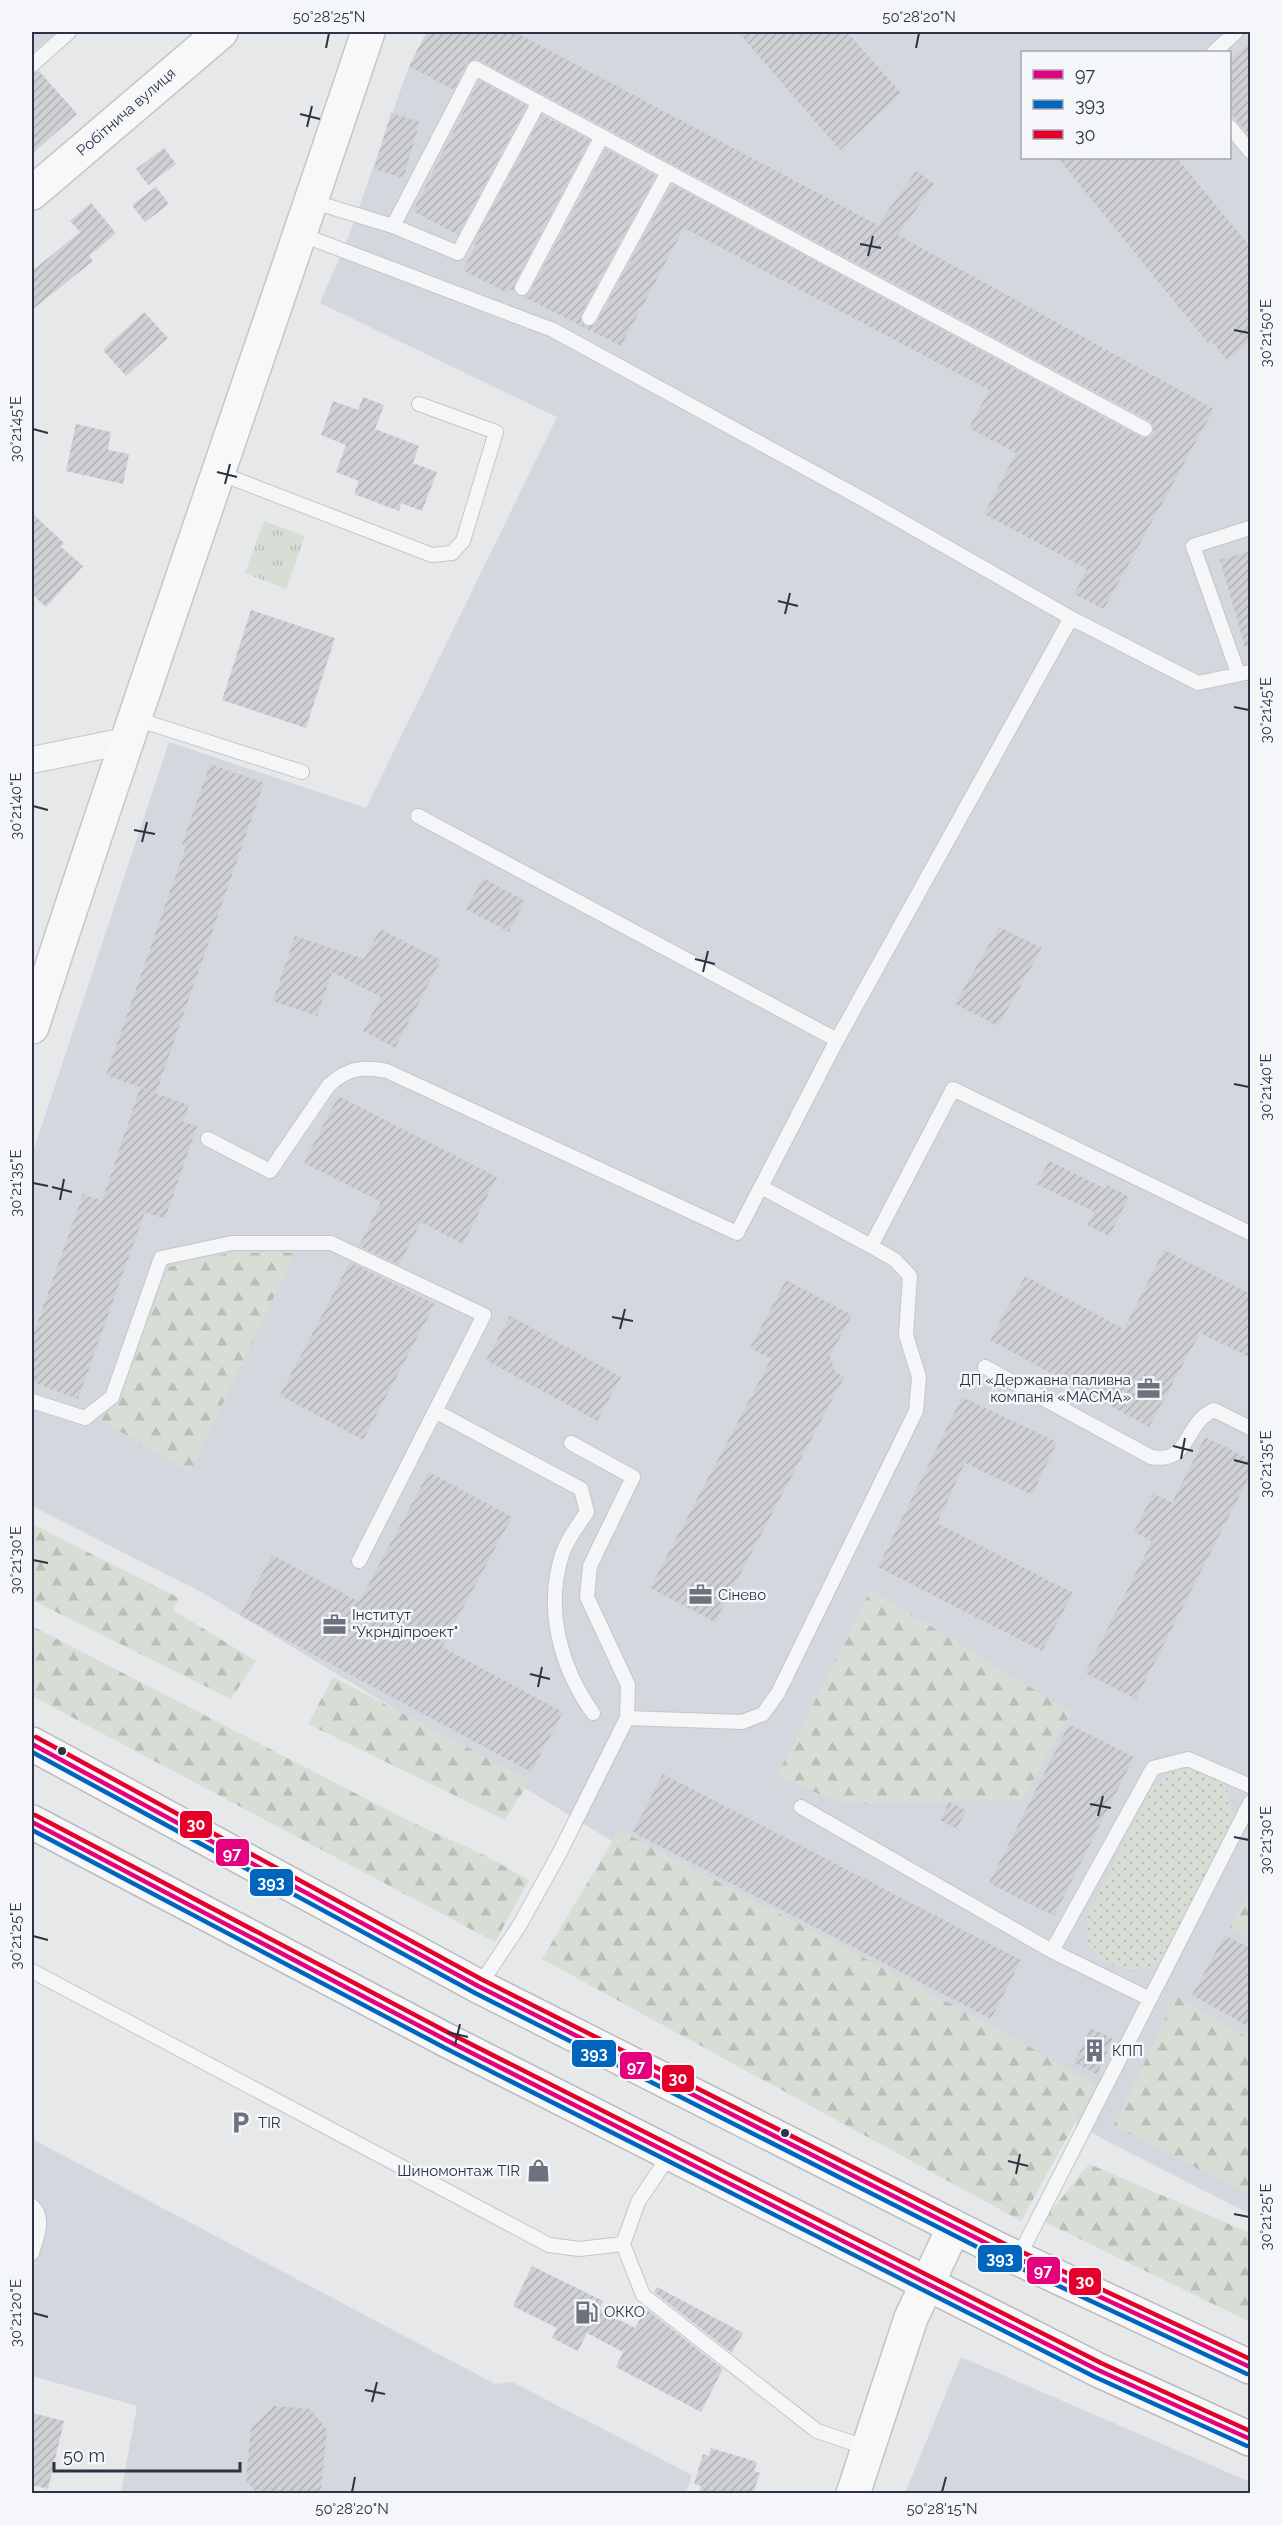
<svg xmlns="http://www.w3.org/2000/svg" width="1282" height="2525" font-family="Raleway,sans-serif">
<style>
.built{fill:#d4d7dd;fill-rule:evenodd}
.grass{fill:url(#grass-dots)}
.forest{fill:url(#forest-firs)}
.park{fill:url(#park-tufts)}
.building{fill:url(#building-hatch)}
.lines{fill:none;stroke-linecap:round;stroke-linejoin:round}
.lane-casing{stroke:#c4c6c8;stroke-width:16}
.street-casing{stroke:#c4c6c8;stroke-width:28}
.secondary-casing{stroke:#c4c6c8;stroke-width:36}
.primary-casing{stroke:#c2c5c8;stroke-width:36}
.highway-casing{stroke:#b8bbbf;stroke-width:36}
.lane{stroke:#f5f6f7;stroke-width:14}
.street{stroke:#f5f6f7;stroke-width:26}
.secondary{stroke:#f8f8f8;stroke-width:33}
.primary{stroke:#f8f8f8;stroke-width:33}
.highway{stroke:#f8f8f8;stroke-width:33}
.bus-1-casing{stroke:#f4f6f9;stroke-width:9}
.bus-2-casing{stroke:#f4f6f9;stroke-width:9}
.bus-3-casing{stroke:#f4f6f9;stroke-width:9}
.bus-1{stroke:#e5007d;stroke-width:4.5}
.bus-2{stroke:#0065bd;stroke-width:4.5}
.bus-3{stroke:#e4002b;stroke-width:4.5}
.ticks{fill:none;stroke:#2b3445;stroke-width:2}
.bus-dot{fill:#2b3445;stroke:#f4f6f9;stroke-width:2}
.labels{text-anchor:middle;stroke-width:5;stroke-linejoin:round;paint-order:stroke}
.street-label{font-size:15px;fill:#2b3445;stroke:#f4f6f9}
.poi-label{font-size:15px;fill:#2b3445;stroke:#f4f6f9;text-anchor:start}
.line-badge{stroke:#f4f6f9;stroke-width:2}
.badge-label{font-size:16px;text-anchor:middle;font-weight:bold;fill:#fff}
.neatline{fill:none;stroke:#2b3445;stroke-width:2}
.ticks-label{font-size:15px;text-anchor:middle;fill:#2b3445}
</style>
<defs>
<pattern id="grass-dots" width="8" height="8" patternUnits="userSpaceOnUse" patternTransform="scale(1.5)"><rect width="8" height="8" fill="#d6ded6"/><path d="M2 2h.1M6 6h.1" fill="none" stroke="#b8bfb9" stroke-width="1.8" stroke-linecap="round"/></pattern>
<pattern id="forest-firs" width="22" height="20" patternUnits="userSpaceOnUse" patternTransform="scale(1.5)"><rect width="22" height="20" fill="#d6ded6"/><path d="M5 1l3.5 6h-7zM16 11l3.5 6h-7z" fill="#b8bfb9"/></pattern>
<pattern id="park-tufts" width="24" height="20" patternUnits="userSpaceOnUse" patternTransform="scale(1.5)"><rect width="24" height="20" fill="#d6ded6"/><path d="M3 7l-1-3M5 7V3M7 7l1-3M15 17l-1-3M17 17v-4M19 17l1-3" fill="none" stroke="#b8bfb9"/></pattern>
<pattern id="building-hatch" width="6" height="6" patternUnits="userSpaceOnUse" patternTransform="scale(1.5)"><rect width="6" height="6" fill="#ced0d3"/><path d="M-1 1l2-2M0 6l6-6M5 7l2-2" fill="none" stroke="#b1b3b6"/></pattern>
</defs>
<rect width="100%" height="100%" fill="#e6e8ea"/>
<path class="built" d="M32,32H57L32,53Z
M427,32H1250V2214L1103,2139L205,1594L32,1506V1155L169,742L366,808L557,417L320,303L350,233L409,66ZM1022,52H1230V158H1022Z
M32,2139L495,2384L512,2382L692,2475L686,2493H121L137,2406L32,2376Z
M961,2357L1250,2482V2493H905Z"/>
<path class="grass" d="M1199,1768L1225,1785L1235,1817L1171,1948L1153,1967L1129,1971L1098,1959L1088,1942L1087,1917L1151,1789L1171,1770Z"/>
<path class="forest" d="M229,1253H295L190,1472L98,1419L115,1406L169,1267Z
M32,1524L179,1598L173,1610L256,1661L231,1699L32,1600Z
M871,1590L1071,1712L1022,1800L843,1804L777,1776Z
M32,1626L409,1821L484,1855L529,1880L495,1942L32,1696Z
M333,1677L530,1780L505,1820L308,1724Z
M619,1830L988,2023L1096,2085L1021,2221L542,1959Z
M1250,1889V1938L1230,1927Z
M1176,1996L1250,2039V2195L1114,2126Z
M1089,2164L1250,2233V2322L1043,2221Z"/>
<path class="park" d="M264,521L305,536L286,589L245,573Z"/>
<path class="building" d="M427,32H515L878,225L916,171L934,184L898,235L1214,409L1104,609L1074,594L1087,569L984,514L1016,453L969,428L989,390L684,228L621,346L524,297L530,292L606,149L656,176L581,314V322L585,326H593L597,322L672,184L1141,437L1146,438L1153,434L1154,428L1150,421L479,60L474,59L467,63L454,90L409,66Z
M738,32H847L901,93L840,150Z
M1251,42V137L1230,113V60Z
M39,71L77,114L32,154V74Z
M479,80L527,106L458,235L413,211Z
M391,113L420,122L403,178L374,169Z
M542,115L590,140L514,284V291L509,289L507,293L463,270L476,245L473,243Z
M164,148L176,164L148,185L136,169Z
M1058,158H1177L1251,248V340L1227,360L1211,341L1208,343Z
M156,187L169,204L145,222L132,205Z
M91,203L116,233L89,256L93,261L32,310V271L80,232L70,221Z
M144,312L168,338L126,376L103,350Z
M363,397L384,405L375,429L419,446L413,463L437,472L422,511L401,503L399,511L354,494L359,481L336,472L346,445L321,435L333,401L358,410Z
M76,424L111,432L108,450L129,454L123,484L66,471Z
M32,513L64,543L61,547L83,566L46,607L32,594Z
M1251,551V646L1245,647L1220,560Z
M251,610L335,638L306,728L222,700Z
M210,764L264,783L156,1093L106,1075L186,846L182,845Z
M483,878L525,901L509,932L466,909Z
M999,927L1042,948L998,1026L955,1004Z
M380,929L441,960L395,1048L363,1031L381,997L332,972L317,1016L273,1001L295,936L364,959Z
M140,1088L189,1105L183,1122L197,1126L165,1219L145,1212L78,1399L32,1382V1338L83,1194L102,1201Z
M338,1096L497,1177L463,1244L421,1222L399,1265L359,1246L381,1202L304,1163Z
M1049,1161L1106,1189L1108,1185L1129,1197L1109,1236L1087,1225L1094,1212L1037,1184Z
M1164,1250L1251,1294V1358L1200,1333L1149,1427L990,1340L1025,1276L1124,1329Z
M350,1262L435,1304L363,1440L280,1395Z
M786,1280L852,1315L830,1356L835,1372L844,1377L715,1622L650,1588L771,1359L750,1348Z
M510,1316L621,1377L597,1421L486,1360Z
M962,1397L1057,1442L1032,1495L965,1463L937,1523L1073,1593L1042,1651L878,1567Z
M1205,1437L1251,1460V1473L1136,1699L1085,1673L1152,1541L1134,1532L1153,1493L1172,1503Z
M429,1472L512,1517L442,1647L563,1712L531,1772L240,1615L272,1555L359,1602Z
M1069,1724L1134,1757L1054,1916L989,1883Z
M663,1774L1021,1960L991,2019L633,1832Z
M949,1802L966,1810L957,1829L940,1820Z
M1225,1935L1251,1949V2028L1192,1995Z
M1091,2028L1113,2039L1097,2074L1074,2063Z
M532,2266L603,2301L599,2309L635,2328L646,2309L723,2369L701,2412L616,2367L623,2352L587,2333L578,2351L552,2338L557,2328L513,2306Z
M657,2287L743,2333L732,2353L654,2292Z
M274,2406L310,2409L327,2430L321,2489L315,2493H257L246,2480L251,2428Z
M32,2413L64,2421L48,2489L32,2485Z
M711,2448L757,2462L754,2471L760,2473L753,2493H699L701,2486L694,2484L703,2454L709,2456Z"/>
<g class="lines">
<defs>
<path id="lane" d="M1214,52L1236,32
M32,65L69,32
M1230,127L1250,151
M311,201L393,226L475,68L1145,429
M393,226L458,253L539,102
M300,234L553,330L868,502L1071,618L1198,683L1250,672
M522,288L602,136
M589,318L668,172
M219,473L432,555L452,553L463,541L496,432L419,404
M1238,673L1193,546L1250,528
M133,718L302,772
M418,816L837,1040
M208,1139L270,1171L329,1085C348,1068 362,1066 387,1071L737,1233L837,1040L1071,618
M761,1187L871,1246
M985,1367L1151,1457C1192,1464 1183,1423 1214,1410L1250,1428
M32,1401L85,1418L112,1397L161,1258L232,1243H331L484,1315L359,1561
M435,1411L581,1489L587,1512C579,1524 568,1538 563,1552C544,1607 560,1667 593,1713
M627,1718L742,1722L763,1714L778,1693L916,1411L919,1377L906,1335L910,1276L895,1260L871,1246L953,1089L1250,1233
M801,1807L1052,1951L1150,1999
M1052,1951L1153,1768L1188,1759L1250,1786
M32,1971L549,2245L579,2249L623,2244
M479,1986L519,1926L559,1854L627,1718L628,1685L587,1597L590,1566L633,1477L571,1443
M671,2153L638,2202L623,2244L643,2295L817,2431L868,2448
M32,2206C46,2218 36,2238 32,2253
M1018,2258L1250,1803"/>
<path id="street" d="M32,760L125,741"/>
<path id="secondary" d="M32,193L221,32
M32,1027C140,694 257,364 368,32"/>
<path id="primary" d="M853,2494L911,2318L954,2227"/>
<path id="highway" d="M32,1744L478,1986L1002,2251L1250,2367
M32,1822L448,2041L1098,2370L1250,2439"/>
</defs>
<use href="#lane" class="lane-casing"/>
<use href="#street" class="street-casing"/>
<use href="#secondary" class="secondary-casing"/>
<use href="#primary" class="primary-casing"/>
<use href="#highway" class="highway-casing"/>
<use href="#lane" class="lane"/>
<use href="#street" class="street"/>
<use href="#secondary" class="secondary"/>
<use href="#primary" class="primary"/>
<use href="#highway" class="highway"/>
<defs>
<path id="bus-1" d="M32,1744L478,1986L1002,2251L1250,2367
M32,1822L448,2041L1098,2370L1250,2439"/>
<path id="bus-2" d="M32,1752L475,1993L999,2258L1247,2374
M32,1830L445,2048L1095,2377L1247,2446"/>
<path id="bus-3" d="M36,1737L481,1979L1005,2244L1250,2359
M35,1815L451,2034L1101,2363L1250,2431"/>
</defs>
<use href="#bus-1" class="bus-1-casing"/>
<use href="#bus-2" class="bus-2-casing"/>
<use href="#bus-3" class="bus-3-casing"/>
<use href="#bus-1" class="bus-1"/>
<use href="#bus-2" class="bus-2"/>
<use href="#bus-3" class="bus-3"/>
</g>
<path class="ticks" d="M326,48L329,33M916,48L919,33M300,114L320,119M307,127L312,106M860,244L881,248M868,256L873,236M1234,330L1249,333M33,429L48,433M217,472L237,477M225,484L230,464M778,601L798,606M785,614L790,593M1234,707L1249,710M33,806L48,810M134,830L155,834M142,842L147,822M695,959L715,964M703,972L708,951M1234,1084L1249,1087M33,1183L48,1186M52,1187L72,1192M60,1200L64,1179M612,1317L633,1321M620,1329L625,1309M1173,1446L1193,1451M1181,1459L1185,1438M1234,1460L1249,1464M33,1560L48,1563M530,1674L550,1679M538,1687L542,1667M1090,1804L1111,1808M1098,1816L1103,1796M1234,1837L1249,1840M33,1936L48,1940M447,2032L468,2037M455,2045L460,2024M1008,2161L1028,2166M1016,2174L1020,2154M1234,2214L1249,2217M33,2313L48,2317M365,2390L385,2394M372,2402L377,2382M352,2492L355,2477M942,2492L946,2477"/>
<defs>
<symbol id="office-bare" viewBox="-9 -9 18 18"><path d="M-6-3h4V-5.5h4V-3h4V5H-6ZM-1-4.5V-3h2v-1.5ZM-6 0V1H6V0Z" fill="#6c737f" stroke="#f4f6f9" stroke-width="2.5" paint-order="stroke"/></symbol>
<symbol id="building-bare" viewBox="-9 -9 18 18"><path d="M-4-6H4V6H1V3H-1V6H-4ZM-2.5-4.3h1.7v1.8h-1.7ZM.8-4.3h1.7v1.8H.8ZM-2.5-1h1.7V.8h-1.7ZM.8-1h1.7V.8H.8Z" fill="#6c737f" stroke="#f4f6f9" stroke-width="2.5" paint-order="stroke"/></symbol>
<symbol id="parking-bare" viewBox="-9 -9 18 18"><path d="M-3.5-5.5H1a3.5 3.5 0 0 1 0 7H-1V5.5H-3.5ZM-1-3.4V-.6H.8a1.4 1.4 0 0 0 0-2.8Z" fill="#6c737f" stroke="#f4f6f9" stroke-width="2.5" paint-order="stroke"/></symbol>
<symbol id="shop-bare" viewBox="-9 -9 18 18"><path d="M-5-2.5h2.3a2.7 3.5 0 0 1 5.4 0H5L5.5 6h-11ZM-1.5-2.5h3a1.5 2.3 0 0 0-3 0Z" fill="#6c737f" stroke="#f4f6f9" stroke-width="2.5" paint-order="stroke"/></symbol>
<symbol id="fuel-bare" viewBox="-9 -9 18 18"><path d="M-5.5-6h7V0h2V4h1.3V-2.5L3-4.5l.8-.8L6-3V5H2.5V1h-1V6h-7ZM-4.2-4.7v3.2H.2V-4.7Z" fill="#6c737f" stroke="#f4f6f9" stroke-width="2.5" paint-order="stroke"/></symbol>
</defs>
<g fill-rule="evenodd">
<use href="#office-bare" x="1132" y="1372" width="33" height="33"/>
<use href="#office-bare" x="684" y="1578" width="33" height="33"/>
<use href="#office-bare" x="318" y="1608" width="33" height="33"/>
<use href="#building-bare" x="1078" y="2034" width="33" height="33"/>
<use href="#parking-bare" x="224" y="2106" width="33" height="33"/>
<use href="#shop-bare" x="522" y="2154" width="33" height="33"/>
<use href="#fuel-bare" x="570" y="2296" width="33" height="33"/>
</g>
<g class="bus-dot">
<circle cx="62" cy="1751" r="5"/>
<circle cx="785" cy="2133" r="5"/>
</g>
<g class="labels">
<g class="street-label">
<text transform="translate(126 112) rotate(-41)" y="5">Робітнича вулиця</text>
</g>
<g class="poi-label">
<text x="1131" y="1385" text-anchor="end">ДП «Державна паливна<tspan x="1131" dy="17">компанія «МАСМА»</tspan></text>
<text x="718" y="1600">Сінево</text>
<text x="352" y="1620">Інститут<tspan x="352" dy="17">"Укрндіпроект"</tspan></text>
<text x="1112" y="2056">КПП</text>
<text x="258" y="2128">TIR</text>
<text x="520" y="2176" text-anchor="end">Шиномонтаж TIR</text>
<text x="604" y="2317">ОККО</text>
</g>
</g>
<g class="line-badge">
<rect x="179" y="1810" width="34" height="29" rx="6" fill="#e4002b"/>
<rect x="215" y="1838" width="35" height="29" rx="6" fill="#e5007d"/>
<rect x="249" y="1868" width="45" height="29" rx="6" fill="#0065bd"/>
<rect x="571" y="2039" width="46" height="29" rx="6" fill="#0065bd"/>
<rect x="619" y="2051" width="34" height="29" rx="6" fill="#e5007d"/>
<rect x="661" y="2064" width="34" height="29" rx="6" fill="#e4002b"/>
<rect x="977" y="2244" width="46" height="29" rx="6" fill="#0065bd"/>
<rect x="1026" y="2256" width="35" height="29" rx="6" fill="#e5007d"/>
<rect x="1068" y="2267" width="34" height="29" rx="6" fill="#e4002b"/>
</g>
<g class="badge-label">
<text x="196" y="1830">30</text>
<text x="232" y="1859">97</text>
<text x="271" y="1888">393</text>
<text x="594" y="2059">393</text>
<text x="636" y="2072">97</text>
<text x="678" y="2084">30</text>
<text x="1000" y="2264">393</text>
<text x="1043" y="2276">97</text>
<text x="1085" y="2287">30</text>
</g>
<rect width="1282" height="2525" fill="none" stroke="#f4f6f9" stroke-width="66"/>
<rect x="1021" y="51" width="210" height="108" fill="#f4f6f9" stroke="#a4a8b1" stroke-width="1.5"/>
<rect x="1033" y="70" width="30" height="9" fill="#e5007d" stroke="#a4a8b1" stroke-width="1.5"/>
<text x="1075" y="81" font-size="18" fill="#2b3445">97</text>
<rect x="1033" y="100" width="30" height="9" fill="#0065bd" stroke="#a4a8b1" stroke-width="1.5"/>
<text x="1075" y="111" font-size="18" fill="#2b3445">393</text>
<rect x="1033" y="130" width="30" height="9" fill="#e4002b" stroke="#a4a8b1" stroke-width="1.5"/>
<text x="1075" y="141" font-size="18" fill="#2b3445">30</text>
<path d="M54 2462v9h186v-9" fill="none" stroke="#2b3445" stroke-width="3"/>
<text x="63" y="2462" font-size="18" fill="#2b3445" stroke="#f4f6f9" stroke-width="4.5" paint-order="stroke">50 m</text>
<rect x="33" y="33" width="1216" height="2459" class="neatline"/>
<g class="ticks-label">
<text x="329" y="22">50°28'25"N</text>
<text x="919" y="22">50°28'20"N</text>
<text transform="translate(1266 333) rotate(-90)" y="5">30°21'50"E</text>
<text transform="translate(16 429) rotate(-90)" y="5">30°21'45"E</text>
<text transform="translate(1266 710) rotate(-90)" y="5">30°21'45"E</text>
<text transform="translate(16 806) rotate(-90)" y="5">30°21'40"E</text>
<text transform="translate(1266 1087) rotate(-90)" y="5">30°21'40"E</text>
<text transform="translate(16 1183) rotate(-90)" y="5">30°21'35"E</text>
<text transform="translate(1266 1464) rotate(-90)" y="5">30°21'35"E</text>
<text transform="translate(16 1560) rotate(-90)" y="5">30°21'30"E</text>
<text transform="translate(1266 1840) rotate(-90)" y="5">30°21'30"E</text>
<text transform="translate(16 1936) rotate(-90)" y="5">30°21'25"E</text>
<text transform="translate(1266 2217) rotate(-90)" y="5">30°21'25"E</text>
<text transform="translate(16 2313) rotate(-90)" y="5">30°21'20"E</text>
<text x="352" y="2514">50°28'20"N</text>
<text x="942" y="2514">50°28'15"N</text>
</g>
</svg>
